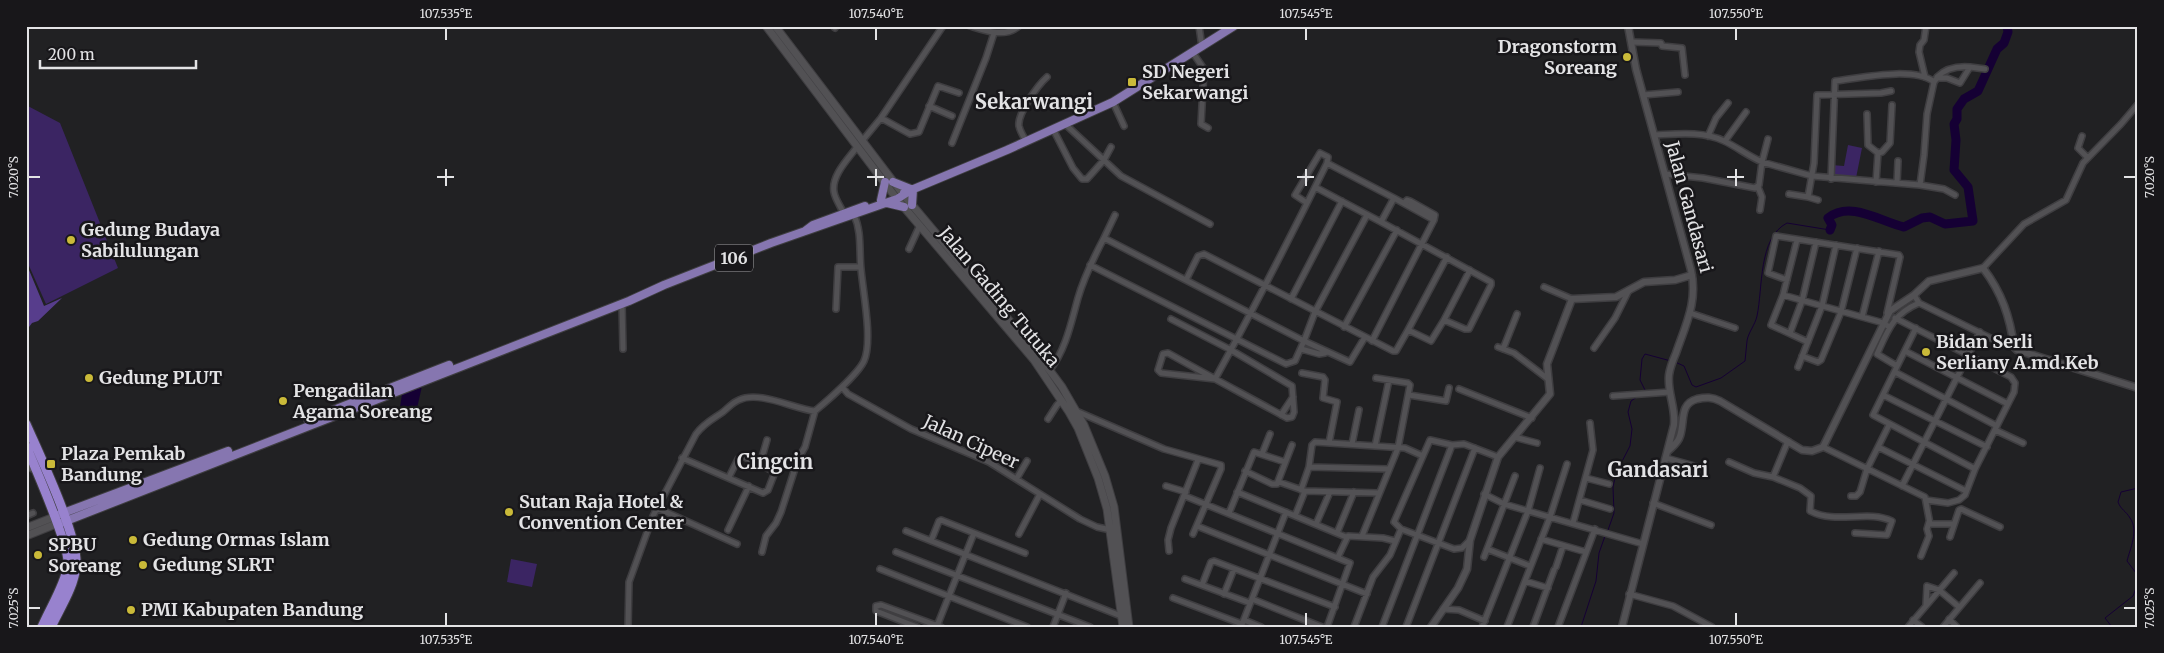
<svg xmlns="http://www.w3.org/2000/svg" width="2164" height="653" font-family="Merriweather,serif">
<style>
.green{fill:#3b2563}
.forest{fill:#573d8c}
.water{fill:#150034}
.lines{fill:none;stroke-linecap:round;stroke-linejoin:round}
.stream{stroke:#150034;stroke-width:1}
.river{stroke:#150034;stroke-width:9}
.minor-casing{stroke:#3f3e41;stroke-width:8}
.tertiary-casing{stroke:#3f3e41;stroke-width:9}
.secondary-casing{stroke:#3f3e41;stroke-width:9}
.primary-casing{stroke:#3f3e41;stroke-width:10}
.trunk-casing{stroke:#3f3e41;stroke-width:11}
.minor{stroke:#525154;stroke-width:5}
.tertiary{stroke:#525154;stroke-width:6}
.secondary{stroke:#525154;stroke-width:7}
.primary{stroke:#8676b0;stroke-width:8}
.trunk{stroke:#9882ce;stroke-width:9}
.ticks{fill:none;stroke:#e3e3e5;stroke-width:2}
.poi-dot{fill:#caba39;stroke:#18171a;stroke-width:2}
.labels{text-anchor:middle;stroke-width:5;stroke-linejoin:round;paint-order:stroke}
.shield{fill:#18171a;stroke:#a6a6a8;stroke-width:1}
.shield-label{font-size:16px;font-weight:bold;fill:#e3e3e5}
.poi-label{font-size:18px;font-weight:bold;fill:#e3e3e5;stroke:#18171a;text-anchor:start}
.street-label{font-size:18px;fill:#e3e3e5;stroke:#18171a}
.quarter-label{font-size:20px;font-weight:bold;fill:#e3e3e5;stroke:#18171a}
.neatline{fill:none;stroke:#e3e3e5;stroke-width:2}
.ticks-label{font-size:12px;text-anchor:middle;fill:#e3e3e5}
</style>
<rect width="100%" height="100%" fill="#212123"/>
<path class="green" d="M26,105L60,123L118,268L46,304L26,259Z
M1848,145L1862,148L1856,178L1832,175L1831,165L1844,166Z
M511,559L537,564L532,587L507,582Z"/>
<path class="forest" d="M29,270L44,306L62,298L38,321L32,323L26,331V272Z"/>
<path class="water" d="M422,386L416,413L399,414L402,394Z"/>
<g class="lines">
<path class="stream" d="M1675,362L1684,366L1692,385L1696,387L1721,378L1745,361C1746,354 1746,348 1747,341C1748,333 1755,325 1757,316C1763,288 1758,238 1787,223L1830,230
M1646,392L1640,380L1642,359L1645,354L1671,361
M2138,488L2121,492L2118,502C2121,510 2126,511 2130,518C2139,530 2130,549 2127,561L2136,573L2138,580
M1607,533L1614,513L1613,487L1616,473L1630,446L1632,429L1628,412L1631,401L1637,397L1645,396
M1581,627L1596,581L1599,553L1605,536
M2112,627L2105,618L2133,596L2138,583"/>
<path class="river" d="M1830,230L1832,225L1828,218C1851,200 1881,222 1904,227L1922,218L1930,217L1945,224L1973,221L1968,187L1954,170L1956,140L1954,124L1957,119V109L1964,99L1978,91L1997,49L2004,43L2008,32L2007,26"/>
<defs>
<path id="minor" d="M970,26C986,31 1005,38 1019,26
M1199,26L1202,47
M835,28L836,26
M1631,42L1661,43L1662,46L1682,48L1685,75
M1193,53L1204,69L1201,124L1208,128
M1925,77L1919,52L1920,45L1924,40L1926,26
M1937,77C1946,68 1958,66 1970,67
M1643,95L1678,92
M1113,102L1124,126
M929,106L952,116
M1867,114L1868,145L1878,153L1876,182
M881,118L910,134L919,132L938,86L959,93
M1065,124L1121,176L1210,224
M1053,129L1073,168L1082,179H1087L1104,160L1111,147
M1655,135C1677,134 1703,131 1724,141C1737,147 1748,156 1762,162L1768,139
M1708,136L1716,118L1728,103
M2082,136L2078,148L2088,158
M862,141L881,118L943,26
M1026,141C1023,136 1020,131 1019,126C1017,114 1038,85 1047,77
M1725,141L1746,112
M952,143L986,58L994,33
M1878,153L1882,152L1890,143L1892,105
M1665,174L1703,178L1755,188L1759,185L1762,162L1812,176L1920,185L1924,155L1927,114L1934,82L1937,78H1947L1960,83L1970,67L1985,69
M1831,179L1835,81C1861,78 1913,66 1934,82
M1897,183L1898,161
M1920,185L1944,189L1955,195
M1315,187L1381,222L1394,198L1327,163
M1758,187L1762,197L1760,210
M1789,194L1808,197L1814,163L1817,95L1881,93L1891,91
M1808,197L1818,200
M1404,203L1407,200L1410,201L1435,215L1434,220
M844,214C841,207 835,199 834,192C831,176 848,159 857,147
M1104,238L1115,215
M1797,240L1783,295L1771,325L1808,342
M909,249L920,225
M1983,268L2024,224L2066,200L2083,163L2121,124L2138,104
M1186,280L1198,256L1204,254L1393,351H1396L1408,330L1431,341L1444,320L1465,329H1469L1491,285V282L1381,222
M1787,280L1768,273L1776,236L1899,255L1900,257L1887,313
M1544,287L1572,299
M1783,295L1880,322L1890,327
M1914,295L1919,303L2005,345
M1291,299L1342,201
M622,304L623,349
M836,309L838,267H860
M1690,313L1735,328
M1862,317L1879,251
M1895,318L2011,377L2015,383L2014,392L1975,469L1965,495L1959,500L1948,503L1926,500
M1171,319L1231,350L1292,386L1294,412L1292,417L1287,418C1247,396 1207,375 1168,353L1163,354L1158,370L1161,373L1215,379C1254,308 1291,236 1327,163L1328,157L1320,153L1295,195L1307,203
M1444,320L1470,270
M1344,327L1397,230
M1916,328L1873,415L1975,469
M1408,330L1447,257
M1790,333L1802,301L1816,242
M1365,337L1350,362L1304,341L1315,312L1367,215
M1372,341L1434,220L1394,198
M1498,347L1514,353L1548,379
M1594,348L1615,318L1629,290
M1301,349L1319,354L1325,353
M1503,349L1517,314
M1905,351L2008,404
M1802,356L1818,362L1821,360L1841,312L1857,248
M1897,366L1877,354C1888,330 1893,314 1919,303
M1798,367L1822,306L1836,245
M1050,370C1066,349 1071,323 1078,298C1084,277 1094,257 1104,238L1304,341L1295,361L1286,364L1090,265
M1895,372L1997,426
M1302,373L1323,377L1325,380L1323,398L1337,402L1329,443
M842,387L848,394L911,429L989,462L1080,519L1097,527L1111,530
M1459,389L1532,418
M1409,395L1446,401L1449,388
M1883,395L1987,447
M1613,396L1670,392
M1076,411L1164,449L1221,465V469L1193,534
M1281,415L1293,397
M1048,419L1057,405L1062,400
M1995,430L2023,443
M1514,437L1537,443
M1788,441L1773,477L1800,488L1811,496L1810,511C1837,525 1867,509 1892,521L1887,535L1855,533
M1352,444L1359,410
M1375,446L1389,380
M1823,447L1925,497L1930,524H1954
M1878,447L1966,491
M1262,454L1270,434
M682,458L763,493L768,490L775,472L742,456L738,459L729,477
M1666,458L1698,467
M1729,462L1754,473L1773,477
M760,464L767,440
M26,467L36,470
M1309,467L1389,469
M1245,471L1272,484H1277L1292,445
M1017,478L1027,461
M1586,478L1609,484
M1279,482L1305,491L1379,493
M1166,486L1186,492
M1902,486L1980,332
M1301,490L1309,467L1312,445L1315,442L1405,448L1423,456
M1237,492L1346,537
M1484,494L1504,504L1643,544
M1185,496L1350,563L1327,627
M1851,496H1856L1860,492L1867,469L1889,425
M1580,500L1610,509
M1653,503L1711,525
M657,508L737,544
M1229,513L1254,452L1285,462
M26,516L33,513
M1295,516L1305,491
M1573,523L1593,450L1590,423
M1316,524L1330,492
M1197,526L1367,594
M728,530L749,486
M906,531L1121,616
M1337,533L1354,492
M1019,534L1040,494
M1362,536L1398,448L1410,385L1408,383L1376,378
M1950,537L1959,510L1961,509L2000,527
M1541,539L1586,552
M1470,540L1462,548L1454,549L1401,529L1394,522L1430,440L1452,445L1464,444L1498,457
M931,541L939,521L941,520L1025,553
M1487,549L1530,566
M1169,551L1168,540L1171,528L1198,460
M762,552L766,536L776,523L781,512L798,459L805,447L815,411
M896,552L1090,627
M1921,556L1929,536L1927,529L1929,522
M1338,557L1348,536L1383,538L1395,541
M1484,557L1515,476
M1556,567L1563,546
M880,569L1027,627
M1185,579L1250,603
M1525,581L1548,588
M1202,585L1211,562L1214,561L1335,607
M1224,594L1234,569
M1629,594L1673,606L1712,627
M1173,598L1242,624
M1252,599L1322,627
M1926,605L1927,586L1939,590L1959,607
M1443,609L1459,610L1485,621
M1949,619L1957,627
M1244,620L1261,627
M1913,620L1922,627
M937,626L974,533
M628,627L629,582L653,516L696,434C704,423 713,419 723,412C728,408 733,402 739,400C759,390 794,409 815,411C827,401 858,374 864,361C873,341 863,292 861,269C859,251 862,232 854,215
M917,627L876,611V606L881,605L941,627
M1053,627L1066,593
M1241,627L1286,512
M1354,627L1373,577L1390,555L1401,529
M1382,627L1452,445
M1406,627L1475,448
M1482,627L1528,511L1540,468
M1507,627L1550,517L1567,464
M1533,627L1554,570
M1558,627L1595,529
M1908,627L1954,573
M1943,627L1980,583"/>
<path id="tertiary" d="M1668,451C1673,446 1678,443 1680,436C1685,421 1679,404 1697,399C1706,397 1712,397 1720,401L1802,450L1812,451L1823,447L1890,311L1914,295L1929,281L1983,268C2002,293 2010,317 2014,347L2017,350L2138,388
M1431,627L1458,588L1467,569L1470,540L1498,457L1550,394L1547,364L1572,299L1616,297L1644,282L1675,280L1692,275
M1622,627L1674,425C1676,408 1667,392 1669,375C1670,367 1673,360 1676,353C1686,324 1698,301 1691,270L1636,69L1628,26"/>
<path id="secondary" d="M766,26L897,199L1034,360L1069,412L1078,428L1098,478L1107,509L1123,627
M775,26L902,193L1039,356L1062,387L1084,425L1105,476L1114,507L1129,627
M26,528L54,517
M26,536L56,524"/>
<path id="primary" d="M893,182L913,190L912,205
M904,193L1007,150L1113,102L1234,26
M881,200L885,182
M887,203L904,207
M805,231L813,225L865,206
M308,420L449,365
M58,515L228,451
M61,523L629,301L664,285L771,243L897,199L908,192"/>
<path id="trunk" d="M26,424C39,454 79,537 76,566C74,587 60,608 51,627
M26,446C35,467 71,549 68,566C64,587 50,608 42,627"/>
</defs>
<use href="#minor" class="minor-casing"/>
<use href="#tertiary" class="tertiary-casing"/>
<use href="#secondary" class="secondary-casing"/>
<use href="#primary" class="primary-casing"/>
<use href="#trunk" class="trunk-casing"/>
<use href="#minor" class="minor"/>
<use href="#tertiary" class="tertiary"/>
<use href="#secondary" class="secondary"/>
<use href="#primary" class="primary"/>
<use href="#trunk" class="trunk"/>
</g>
<path class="ticks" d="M446,28V40M876,28V40M1306,28V40M1736,28V40M446,169V186M876,169V186M1306,169V186M1736,169V186M28,177H40M437,177H454M867,177H884M1297,177H1314M1727,177H1744M2124,177H2136M28,608H40M2124,608H2136M446,613V626M876,613V626M1306,613V626M1736,613V626"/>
<g class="poi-dot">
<circle cx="1627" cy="57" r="5"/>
<rect x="1127" y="77" width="10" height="10" rx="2.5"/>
<circle cx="71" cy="240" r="5"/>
<circle cx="1926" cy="352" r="5"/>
<circle cx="89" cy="378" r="5"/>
<circle cx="283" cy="401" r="5"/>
<rect x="46" y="459" width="10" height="10" rx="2.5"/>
<circle cx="509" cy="512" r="5"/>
<circle cx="133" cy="540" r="5"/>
<circle cx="38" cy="555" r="5"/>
<circle cx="143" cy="565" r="5"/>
<circle cx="131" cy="610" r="5"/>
</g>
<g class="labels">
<rect class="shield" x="715" y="244.5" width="38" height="27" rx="4"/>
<g class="shield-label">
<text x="734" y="264">106</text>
</g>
<g class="poi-label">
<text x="1617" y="53" text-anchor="end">Dragonstorm<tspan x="1617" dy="21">Soreang</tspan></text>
<text x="1142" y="78">SD Negeri<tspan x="1142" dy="21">Sekarwangi</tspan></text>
<text x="81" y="236">Gedung Budaya<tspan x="81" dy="21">Sabilulungan</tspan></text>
<text x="1936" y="348">Bidan Serli<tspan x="1936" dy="21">Serliany A.md.Keb</tspan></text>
<text x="99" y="384">Gedung PLUT</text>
<text x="293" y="397">Pengadilan<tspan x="293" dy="21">Agama Soreang</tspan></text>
<text x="61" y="460">Plaza Pemkab<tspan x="61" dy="21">Bandung</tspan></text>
<text x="519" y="508">Sutan Raja Hotel &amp;<tspan x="519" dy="21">Convention Center</tspan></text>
<text x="143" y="546">Gedung Ormas Islam</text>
<text x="48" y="551">SPBU<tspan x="48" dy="21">Soreang</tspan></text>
<text x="153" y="571">Gedung SLRT</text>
<text x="141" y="616">PMI Kabupaten Bandung</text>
</g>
<g class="street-label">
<text transform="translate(1689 207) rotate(75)" y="6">Jalan Gandasari</text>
<text transform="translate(999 297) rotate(50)" y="6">Jalan Gading Tutuka</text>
<text transform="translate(971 442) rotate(25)" y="6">Jalan Cipeer</text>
</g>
<g class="quarter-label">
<text x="1034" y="109">Sekarwangi</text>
<text x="775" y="469">Cingcin</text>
<text x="1658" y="477">Gandasari</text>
</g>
</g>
<rect width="2164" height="653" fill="none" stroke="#18171a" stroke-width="55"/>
<path d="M40 60v8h156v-8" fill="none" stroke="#e3e3e5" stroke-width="2.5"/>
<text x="48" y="60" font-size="15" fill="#e3e3e5" stroke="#18171a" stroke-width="4" paint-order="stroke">200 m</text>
<rect x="28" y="28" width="2108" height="598" class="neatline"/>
<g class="ticks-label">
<text x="446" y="18">107.535°E</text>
<text x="876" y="18">107.540°E</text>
<text x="1306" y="18">107.545°E</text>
<text x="1736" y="18">107.550°E</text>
<text transform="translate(14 177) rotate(-90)" y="4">7.020°S</text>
<text transform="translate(2150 177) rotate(-90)" y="4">7.020°S</text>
<text transform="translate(14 608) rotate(-90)" y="4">7.025°S</text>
<text transform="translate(2150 608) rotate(-90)" y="4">7.025°S</text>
<text x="446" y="644">107.535°E</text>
<text x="876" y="644">107.540°E</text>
<text x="1306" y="644">107.545°E</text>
<text x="1736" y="644">107.550°E</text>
</g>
</svg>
